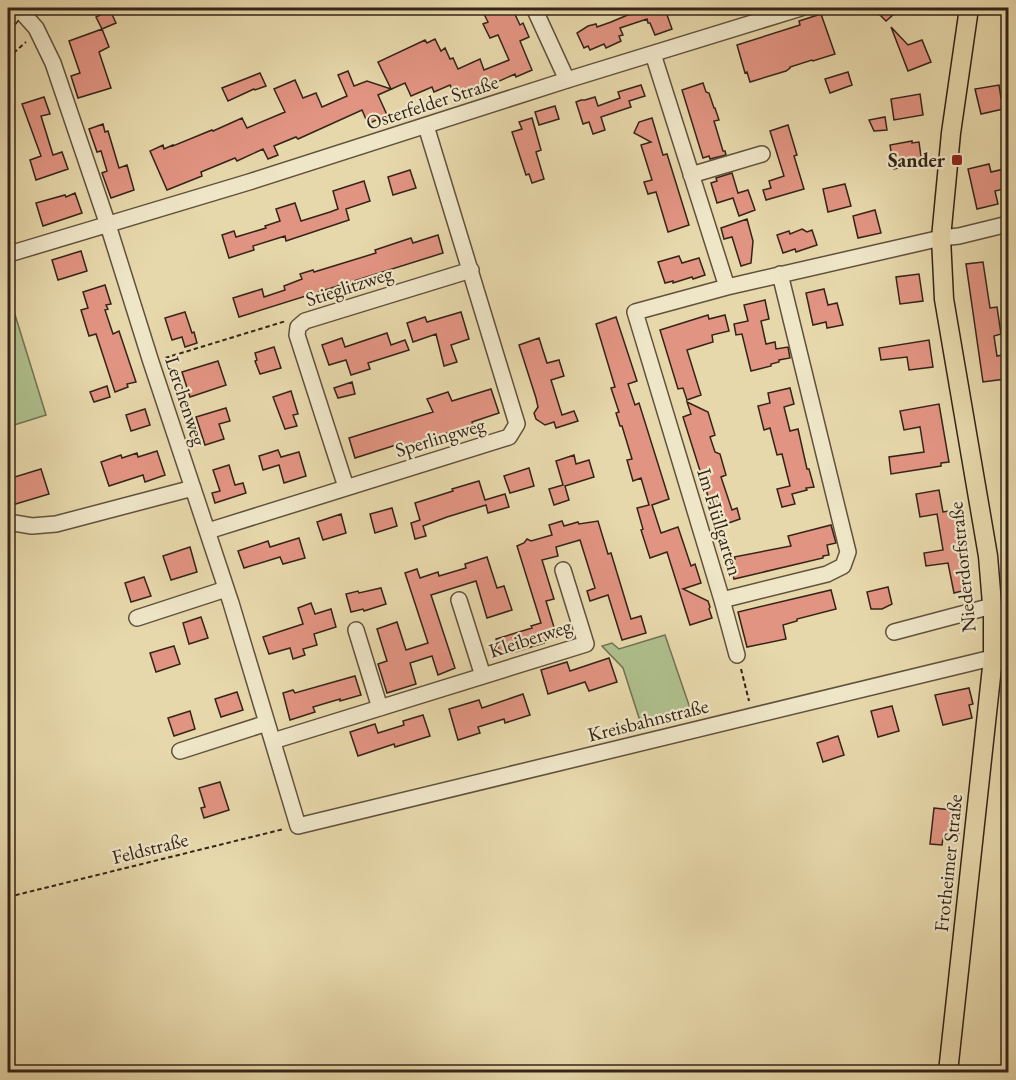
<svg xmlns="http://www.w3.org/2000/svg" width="1016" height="1080" font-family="'EB Garamond',serif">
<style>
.green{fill:#afc08e;stroke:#727253;stroke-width:1.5}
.building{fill:#e29482;stroke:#342418;stroke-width:1.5}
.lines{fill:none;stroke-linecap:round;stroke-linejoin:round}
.minor-casing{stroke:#61513d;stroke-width:18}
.major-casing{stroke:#342418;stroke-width:21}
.path{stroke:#342418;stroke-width:2;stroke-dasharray:4.5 3;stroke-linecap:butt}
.minor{stroke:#efe6c8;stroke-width:15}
.major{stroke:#e7d8ab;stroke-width:18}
.poi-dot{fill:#8f2418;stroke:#efe6c8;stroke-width:2}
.labels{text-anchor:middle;stroke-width:4.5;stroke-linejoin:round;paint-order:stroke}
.street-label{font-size:20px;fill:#342418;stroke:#efe6c8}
.poi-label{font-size:20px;font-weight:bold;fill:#342418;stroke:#efe6c8;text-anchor:end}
</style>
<rect width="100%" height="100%" fill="#e7d8ab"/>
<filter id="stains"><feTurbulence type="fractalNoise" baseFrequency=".00333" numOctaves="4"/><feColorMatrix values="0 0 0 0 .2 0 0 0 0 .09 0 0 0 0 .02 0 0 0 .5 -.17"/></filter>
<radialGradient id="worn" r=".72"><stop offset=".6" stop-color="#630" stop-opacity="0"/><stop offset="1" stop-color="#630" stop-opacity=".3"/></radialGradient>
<path class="green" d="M8,292L46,415L8,427Z
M665,635L691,711L641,724L623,668L602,646L612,643L619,649Z"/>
<path class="building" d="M481,8H512L520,25L523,23L529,37L520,41L532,70L516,77L515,74L484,88L483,84L455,96L450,85L434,92L432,87L411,96L405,83L378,95L387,115L368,124L362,110L298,139L296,137L274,146L278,155L268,159L263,149L237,161L235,158L201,172L202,176L167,190L150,151L163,145L164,149L173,145V146L212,130L213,131L242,118L247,128L285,112L274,89L295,80L303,98L316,93L322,107L347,96L338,75L348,71L354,86L367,81L391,89L378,62L425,40L427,43L435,39L441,51L445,48L450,59L453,58L458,69L480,59L484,70L509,60L498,35L490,38L483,24L488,22Z
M639,8H675V9L666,12L672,29L655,35L650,23H648L647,19L620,28L623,35L619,36L621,41L606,48L604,44L590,50L588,46L584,48L577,33L588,26L596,24L597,27L611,22L630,14L629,11Z
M873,8H901L886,21Z
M110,10L116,23L102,29L109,47L99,52L111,88L78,98L71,76L80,73L69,41L102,29L96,17Z
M821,14L835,54L813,61L812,60L790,67V68L786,71L750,82L747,72L745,73L737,45L800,25L799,21Z
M891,27L908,45L922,40L931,62L908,71Z
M848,72L852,85L830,93L825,79Z
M260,73L266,86L255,90L254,89L228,101L222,88Z
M703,83L706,92L709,93L714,108H715L719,120L714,121L723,151H725L726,155L710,159L709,156L703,158L682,90Z
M641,85L645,96L629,101L631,107L601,117L605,130L593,134L589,122L583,124L576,102L581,100H585L595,97L598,106L620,98L618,92Z
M999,85L1001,98L1008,97V108L981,114L975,89Z
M920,94L923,115L894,120L891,99Z
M44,97L50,114L41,116L53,155L62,152L68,169L36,180L30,160L41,156L22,104Z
M555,106L559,119L539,125L535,112Z
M885,117L887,130L874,131L869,120Z
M532,118L541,150L536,152L544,179L532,183L529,174L526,175L512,132L522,129L519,122Z
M652,118L663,155L667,154L689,225L668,232L656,192L648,194L644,182L652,180L641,145L651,142L634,133L639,122Z
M103,124L105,132L108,131L119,168L127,165L134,190L111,198L102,173L107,171L101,151L97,152L89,129Z
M788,125L797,155L794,156L804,189L766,200L763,190L771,188L769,181L784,176L770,131Z
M912,141V143L919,142L922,164L894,169L890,145Z
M989,164L991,172L1008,168V188L995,191L998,204L977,209L968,169Z
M410,170L416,188L393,195L388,177Z
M732,173L738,193L748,190L755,210L739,216L733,198L717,203L711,183L717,181L716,178Z
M364,181L370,201L346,209L349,220L286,241L285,236L253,246L254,250L229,258L222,235L234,231L236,237L266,228L265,226L280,221L276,209L295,203L301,221L330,212L338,209L333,191Z
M845,184L851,206L828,212L823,189Z
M75,193L82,213L43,226L36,203L65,195L66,197Z
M875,210L881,233L858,238L853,216Z
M747,219L753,241L751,263L741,266L732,237L724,239L721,228Z
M802,229L807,232L812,230L817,245L796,252L795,249L783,253L777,235L789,231L790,234Z
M438,235L443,253L239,317L233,298L262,289L264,297L285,290L284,286L302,279L300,274L313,270L314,272L376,253L375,250L411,238L413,243Z
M81,251L87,271L58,280L52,260Z
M679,256L682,263L699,258L705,275L693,279L692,277L673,283V281L665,283L658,262Z
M983,262L990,308L997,307L1001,334L994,336L997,356L1008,354V365L1003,366L1005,379L983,382L966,264Z
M919,274L923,301L900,304L896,277Z
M105,285L111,304L106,305L108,309L105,310L113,334L119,331L136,382L127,384L128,387L115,392L96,334L89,336L81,310L88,308L83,292Z
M824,289L828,305L837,303L843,325L827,328L826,322L813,325L806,293Z
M765,300L769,319L761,321L766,344L775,342L776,349L788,347L790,358L779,360V362L771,364V366L751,371L742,334L736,335L734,324L748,321L744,305Z
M185,312L192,333L194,332L197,343L185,347L182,337L172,340L165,318Z
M461,312L469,339L451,345L457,362L444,366L436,334L413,342L407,323L425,317L427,322Z
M708,315L709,319L725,315L729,331L712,335L713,342L687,350L701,395L687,400L683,388L678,389L660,330Z
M616,317L637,381L628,384L635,405L639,403L669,499L652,505L661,533L678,527L691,566L695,564L701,583L683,589L708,601L710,607L709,609L712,618L690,625L667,552L650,558L641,530L643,529L637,508L649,505L641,478L633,481L627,460L632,459L622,426H620L616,413L619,412L611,388L615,387L596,324Z
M387,333L391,345L405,340L409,350L368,363L370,369L351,375L346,360L329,365L322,345L342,338L345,347Z
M539,338L547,363L559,360L564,376L551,380L562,415L574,411L578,421L556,428L554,422L545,425L536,419L534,413L538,407L536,398L519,345Z
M929,340L933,367L909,370L907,357L881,360L879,348Z
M274,347L281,368L260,374L255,361L257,360L255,353Z
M218,361L226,385L190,397L182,372Z
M352,382L355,394L338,398L334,388Z
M107,386L110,397L94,402L90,392Z
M790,388L794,404L784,407L790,431L798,429L807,469H809L814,487L806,488L807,490L792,494L795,504L782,507L777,489L790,486L782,454L777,455L770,428L764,430L758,406L770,403L768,393Z
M491,389L499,413L472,422L473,425L397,449L396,445L355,458L349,438L433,412L427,399L448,392L452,401Z
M291,391L298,414L293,415L297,426L285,429L273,397Z
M687,402L708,412L715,435L710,437L715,452L720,454L726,475L721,477L732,510L737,508L740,519L723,525L719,514L714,515L683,417L691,414Z
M939,404L949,462L941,463V466L891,474L889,457L924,452L920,427L904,430L900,411Z
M226,408L230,421L219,424L224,439L205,445L196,417Z
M145,409L150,425L131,431L126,415Z
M278,450L281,457L299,452L306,476L284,483L279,465L263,470L259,456Z
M157,451L165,475L145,482L143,475L109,486L101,462L121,455L122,458L137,453L138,457Z
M574,455L576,464L589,460L594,477L565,486L569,500L554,505L549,489L563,485L556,461Z
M229,465L235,485L243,483L246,493L215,503L212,493L220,491L213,470Z
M529,468L534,486L510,493L504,476Z
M41,469L49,494L9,506L8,499V479Z
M479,481L485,500L505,494L509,507L488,513L486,505L447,517L423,526L426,536L415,539L411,523L420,520L415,503L453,491L452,489Z
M939,490L943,512L955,510L959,534H962L967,559L962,560L966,590L954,593L948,563L926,566L924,553L943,550L937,514L920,517L916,494Z
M392,508L397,526L375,533L370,514Z
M341,514L346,533L323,540L317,522Z
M562,521L564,526L578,522L579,524L598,521L608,554L611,553L631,619L641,616L646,633L622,640L608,595L590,601L587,591L595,588L580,540L556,547L558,556L542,560L554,599L546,601L557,637L543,641L544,643L501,656L496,639L532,628L531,626L541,623L517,546L524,543L527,539L531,541L552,535L549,525Z
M831,525L836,543L827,545L829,555L823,556V558L734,579L729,560L735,559L734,557L791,546L788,536Z
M299,538L305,558L283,564L280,557L244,568L238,551L268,541L270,547Z
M190,547L197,572L171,580L163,556Z
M487,557L497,588L504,586L512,610L487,618L476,581L431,595L455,668L438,675L432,656L410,663L416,684L387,693L378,664L387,661L377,629L397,622L406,650L428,643L405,573L417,569L420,578L438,572L439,576L466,568L465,564Z
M144,577L151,596L131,602L125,583Z
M888,587L892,604L882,609H871L867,592Z
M381,588L386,604L364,611L363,609L351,612L346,594L358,591L359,593Z
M831,590L836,609L797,619V621L783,625L786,639L747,647L738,612Z
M311,603L315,614L331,609L336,627L314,634L317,645L303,649L305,655L293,659L290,648L269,654L263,637L303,624L298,608Z
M201,617L208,638L189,644L183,623Z
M174,646L180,664L156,672L150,653Z
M609,658L617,682L589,691L585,682L548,694L541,670L567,662L570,671Z
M355,676L361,695L340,701V699L313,707L315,712L290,720L283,693L293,690L295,693Z
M969,688L973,704L969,705L972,718L943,725L935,695Z
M237,692L243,710L221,717L215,699Z
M523,694L530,715L505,723L504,719L478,727L480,733L458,740L449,709L479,700L482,708Z
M892,706L899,731L878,737L871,711Z
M190,711L195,729L174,736L168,718Z
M423,715L430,736L395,747L394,744L358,756L350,732L375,724L378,733L404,725L403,721Z
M838,736L844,755L823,762L817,743Z
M220,782L229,810L204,818L201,808L205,807L199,788Z
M934,808L961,811L958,840L943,838L942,845L930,844Z"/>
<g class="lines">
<defs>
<path id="minor" d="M18,8L36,28L53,63L108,225L151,362L231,603L298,826L1008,654
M534,8L567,80
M653,54L727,287
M691,175L762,154
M9,254L249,182L567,80L801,8
M780,274L848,552L843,566L827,574L722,600L635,312L727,287L941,238L959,236L1008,224
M346,487L297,335L298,327L305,321L471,270
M8,522L32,526L56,524L193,488
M208,531L509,437L517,424L426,126
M459,600L483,676
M722,600L737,655
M137,618L226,589
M356,630L380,708
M894,632L992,606
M273,741L586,644L563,570
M180,751L267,723"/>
<path id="major" d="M8,18L16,8
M948,1072L993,658V616L988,556L944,299L941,238L951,133L969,8"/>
</defs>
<use href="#minor" class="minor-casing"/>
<use href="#major" class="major-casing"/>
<path class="path" d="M44,15L48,8
M8,58L26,42
M165,358L286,321
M741,669L749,701
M8,897L284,829"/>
<use href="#minor" class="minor"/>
<use href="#major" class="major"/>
</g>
<rect class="poi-dot" x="951" y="154" width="12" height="12" rx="3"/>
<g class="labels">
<g class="street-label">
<text transform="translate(432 102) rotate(-18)" y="7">Osterfelder Straße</text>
<text transform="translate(349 286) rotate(-18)" y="7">Stieglitzweg</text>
<text transform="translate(186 401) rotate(72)" y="7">Lerchenweg</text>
<text transform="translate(440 437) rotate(-17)" y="7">Sperlingweg</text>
<text transform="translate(720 522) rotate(73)" y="7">Im Hüllgarten</text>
<text transform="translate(962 567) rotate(-96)" y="7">Niederdorfstraße</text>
<text transform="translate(530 638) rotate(-18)" y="7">Kleiberweg</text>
<text transform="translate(648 720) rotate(-14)" y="7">Kreisbahnstraße</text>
<text transform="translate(150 848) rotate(-14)" y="7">Feldstraße</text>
<text transform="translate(948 863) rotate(-84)" y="7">Frotheimer Straße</text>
</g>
<g class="poi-label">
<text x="945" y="167">Sander</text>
</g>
</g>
<rect width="1016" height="1080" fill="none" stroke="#e7d8ab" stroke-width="30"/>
<rect x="9" y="9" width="998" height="1062" fill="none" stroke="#342418" stroke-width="3"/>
<rect x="15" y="15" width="986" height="1050" fill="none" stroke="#342418" stroke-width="1.5"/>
<rect width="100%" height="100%" filter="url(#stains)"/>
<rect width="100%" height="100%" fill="url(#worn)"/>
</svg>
